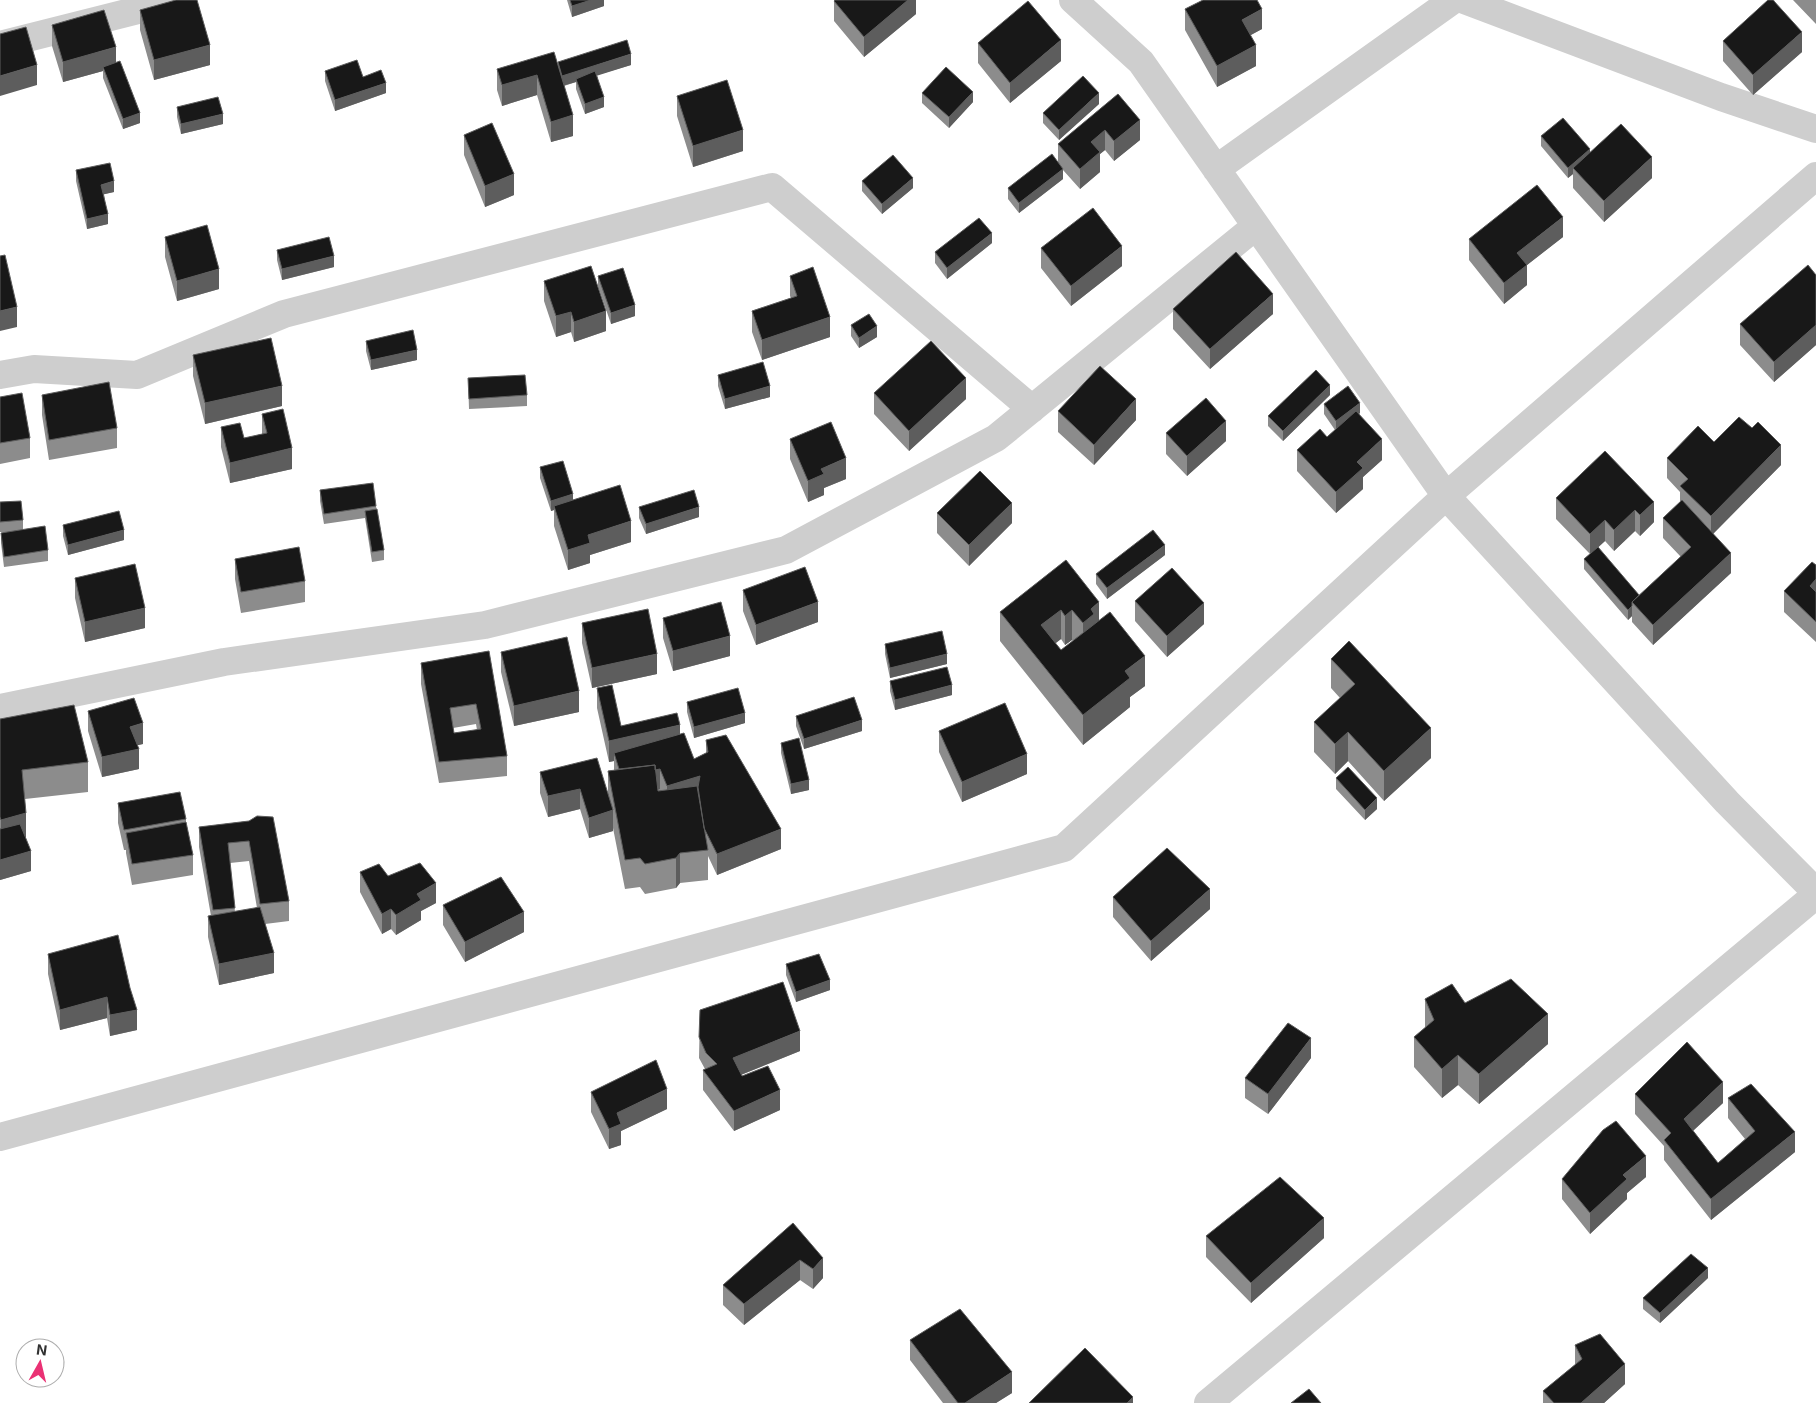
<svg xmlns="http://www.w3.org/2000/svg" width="1816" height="1403" font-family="Inter,sans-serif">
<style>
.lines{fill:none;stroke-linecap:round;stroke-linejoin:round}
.minor{stroke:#cecece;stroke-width:28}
.wall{fill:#8c8c8c;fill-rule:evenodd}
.shaded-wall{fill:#5d5d5d}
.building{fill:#181818;stroke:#5d5d5d;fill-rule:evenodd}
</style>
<rect width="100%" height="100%" fill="#fff"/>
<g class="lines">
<path class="minor" d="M1073,0L1141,62L1446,496L1727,802L1816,892
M1464,0L1721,97L1816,129
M0,45L178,0
M1216,169L1453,0
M0,375L34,369L137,375L284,314L772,187L1032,409
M0,708L224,662L485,625L786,550L996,438L1256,226
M0,1137L1064,848L1446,496L1816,176
M1208,1403L1816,895"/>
</g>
<path class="wall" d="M567,0H604V6L572,17Z
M916,0V14L864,57L834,21V1Z
M1768,0H1774L1802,52L1753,95L1723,61V41Z
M1793,0H1816V24Z
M1185,9L1262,29L1250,35L1256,66L1217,87L1185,30Z
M140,10L210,65L154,80L140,30Z
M52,25L116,63L140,123L123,129L103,78V71L63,82L52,46Z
M978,43L1061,61L1010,103L978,63Z
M558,64L631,65L597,75L604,107L585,114L576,89V82L564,86L573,136L551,142L537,95L502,106L497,90V69Z
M325,71L363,77L386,93L335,111L325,81Z
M922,93L973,102L949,128L922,103Z
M1118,94L1140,140L1114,161L1105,150L1100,154V172L1080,189L1063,170V179L1019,213L1008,199V188L1058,162V144Z
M677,96L743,151L693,167L677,116Z
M1099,104L1059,140L1043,123V113Z
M177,107L223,124L181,134L177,117Z
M464,135L514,195L485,207L464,155Z
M1541,136L1590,152L1652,178L1604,222L1573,188V174L1568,178L1541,146Z
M76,170L114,192L104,194L108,224L87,229L76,181Z
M862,181L913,188L882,214L862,191Z
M165,237L219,289L177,301L165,257Z
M1563,237L1527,265V285L1504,304L1469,260V239Z
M992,243L947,279L935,263V252Z
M1041,248L1122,266L1071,306L1041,268Z
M277,250L334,267L282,280L277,260Z
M1816,275V345L1774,382L1740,345V324Z
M598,276L635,316L611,324L598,286Z
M790,276L830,337L762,360L752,332V311L791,298L790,296Z
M544,281L606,331L574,342L571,332L556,337L544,301Z
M1173,309L1273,314L1210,369L1173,329Z
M851,325L877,337L859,348L851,336Z
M366,341L417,360L371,370L366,351Z
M193,355L282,406L205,424L193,376Z
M718,375L770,397L725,409L718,386Z
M468,378L527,395V406L469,409Z
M874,393L966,399L909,451L874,414Z
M42,395L117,428V448L49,460L42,415Z
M1330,395L1283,441L1268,426V416Z
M0,397L30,438V458L0,464Z
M1324,404L1360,413L1359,414L1382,460L1363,477V489L1336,513L1297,471V450L1327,437L1335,430L1324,414Z
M1058,411L1136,420L1094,465L1058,432Z
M262,414L292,469L230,483L221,447V427L244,438L262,434Z
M1166,433L1226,441L1187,476L1166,454Z
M790,439L846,479L824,488V495L808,502L790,459Z
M1714,442L1781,465L1713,534L1731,573L1653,645L1632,622V616L1628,620L1584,569V559L1590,554L1556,519V498L1605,451L1654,522L1640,536L1635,531L1614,551L1605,541L1597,548L1639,595L1681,557L1663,538V518L1680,502V492L1667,478V458Z
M540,467L573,500L631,542L590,555V563L568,570L554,526V510L551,511L540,478Z
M320,490L376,506L384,550V560L372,562L365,518L324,524L320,501Z
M0,502L23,520V530L48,550V561L4,567L1,543V533L8,532H0Z
M639,507L699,517L646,534L639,518Z
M937,513L1012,523L969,566L937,533Z
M63,525L124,540L68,555L63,536Z
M1165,555L1107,599L1096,584V574Z
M235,559L305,581V602L241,613L235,579Z
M1066,560L1099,620L1145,686L1130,697V707L1083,745L1000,641V612ZM1061,639L1065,645L1072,640L1073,641L1061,650L1055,643Z
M1816,565V642L1784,612V591Z
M75,578L145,628L85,642L75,598Z
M743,590L818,622L756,645L743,611Z
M1135,601L1204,624L1167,657L1135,621Z
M663,618L730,656L673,671L663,638Z
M582,623L657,674L592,688L582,643Z
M885,644L947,664L890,678L885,654Z
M489,651L507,756V776L439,783L421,684V663ZM476,724L477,730L454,733L453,728Z
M501,652L579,712L514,726L501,672Z
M1331,659L1431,758L1384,801L1348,761L1335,774L1314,752V722L1340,698L1331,688Z
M890,681L952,695L895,710L890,691Z
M597,688L621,726L680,734L694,759L706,753V740L781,849L717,875L708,856V880L680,883L676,888L645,894L640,887L625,889L613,828V831L589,838L580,809L548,817L540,793V772L608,792V771L614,770V761L609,762L597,708Z
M687,702L745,723L694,738L687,712Z
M88,711L143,744L137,745L139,769L102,777L88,731Z
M796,716L862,731L804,749L796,726Z
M0,719L88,762V792L25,799L26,839L31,871L0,880Z
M939,731L1027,774L962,802L939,752Z
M781,743L809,790L791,794L781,753Z
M1336,778L1377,809L1365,820L1336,789Z
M118,803L186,819V822L193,855V875L132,885L126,853V850H124L118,823Z
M249,821L289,901V921L265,924L274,973L219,985L208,937V916H211L199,847V827ZM249,861L257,908L235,912L230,863Z
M360,872L388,876L436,903L421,911V920L396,935L391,929L382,934L360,892Z
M1113,897L1210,909L1151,961L1113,917Z
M443,905L524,932L465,962L443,925Z
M48,954L130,988L137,1030L110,1036L107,1018L60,1030L48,974Z
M786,964L830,990L796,1002L786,975Z
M1425,999L1465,1003L1548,1044L1479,1104L1458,1085L1442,1098L1414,1067V1037L1425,1028Z
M700,1010L800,1051L741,1075L780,1110L734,1131L703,1090V1070L705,1069L699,1058Z
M1311,1058L1268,1114L1245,1098V1078Z
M591,1092L667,1109L621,1131V1145L609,1149L591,1112Z
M1635,1094L1723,1103L1693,1131L1718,1163L1745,1139L1728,1118V1098L1795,1152L1711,1220L1664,1160V1146L1635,1114Z
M1646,1177L1627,1193V1199L1590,1234L1562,1199V1179Z
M793,1223L823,1278L813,1289L800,1280L744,1325L723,1305V1285Z
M1206,1236L1324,1238L1251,1303L1206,1257Z
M1708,1278L1660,1323L1643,1309V1298Z
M910,1340L1012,1393L996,1403H943L910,1360Z
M1575,1345L1625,1384L1604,1403H1543V1391L1575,1365Z"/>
<path class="shaded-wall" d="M591,0H604V6L572,17V6Z
M908,0H916V14L864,57V37Z
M1262,9V29L1242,40V20Z
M1802,32V52L1753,95V75Z
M1061,40V61L1010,103V83Z
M210,45V65L154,80V60Z
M1256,45V66L1217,87V66Z
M116,47V67H103V71L63,82V62Z
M631,54V65L577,82L576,79V82L562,86V76Z
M37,65V85L0,96V76Z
M537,75V95L502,106V85Z
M386,83V93L335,111V100Z
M973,92V102L949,128V117Z
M1099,93V104L1059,140V130Z
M604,97V107L585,114V104Z
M140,113V123L123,129V119Z
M223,114V124L181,134V124Z
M573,115V136L551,142V122Z
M1140,120V140L1114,161V141Z
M743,130V151L693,167V146Z
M1105,130V150L1100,154V172L1080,189V169L1091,142Z
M1590,149V160L1573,168V174L1568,178V168Z
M1652,157V178L1604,222V201Z
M1063,169V179L1019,213V203Z
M514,174V195L485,207V186Z
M913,178V188L882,214V204Z
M114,181V192L101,195V185Z
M108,214V224L87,229V219Z
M1563,217V237L1527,265V285L1504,304V283L1517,253Z
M992,233V243L947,279V268Z
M1122,246V266L1071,306V286Z
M334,256V267L282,280V269Z
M219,269V289L177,301V281Z
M1273,294V314L1210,369V349Z
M635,305V316L611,324V313Z
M17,307V327L0,331V311Z
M606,311V331L574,342V322Z
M571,312V332L556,337V316Z
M830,317V337L762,360V340Z
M1816,325V345L1774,382V362Z
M877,326V337L859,348V338Z
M417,350V360L371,370V360Z
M966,378V399L909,451V431Z
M1330,385V395L1283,441V431Z
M282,386V406L205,424V403Z
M770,386V397L725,409V399Z
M1136,399V420L1094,465V445Z
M1360,403V413L1336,432V421Z
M1226,421V441L1187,476V456Z
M1382,439V460L1363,477V489L1336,513V492L1357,462Z
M1781,445V465L1711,536V516Z
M292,448V469L230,483V463Z
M846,458V479L824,488V495L808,502V481L821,469Z
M573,494V504L554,506V510L551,511V501Z
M1654,502V522L1640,536V515Z
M1012,503V523L969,566V545Z
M699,507V517L646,534V524Z
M1635,510V531L1614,551V530Z
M1605,520V541L1590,555V534Z
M631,521V542L590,555V563L568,570V550L588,535Z
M124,530V540L68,555V545Z
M1165,545V555L1107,599V588Z
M1731,553V573L1653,645V625Z
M1816,579V600L1810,586Z
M818,602V622L756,645V625Z
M1099,602V632L1083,652V623L1091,609Z
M1204,603V624L1167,657V636Z
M1632,606V616L1628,620V610Z
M145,608V628L85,642V622Z
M1061,610V639L1041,655V625Z
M1072,610V640L1065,645V616Z
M730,636V656L673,671V651Z
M657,654V674L592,688V668Z
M947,654V664L890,678V668Z
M1145,656V686L1130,697V707L1083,745V715L1125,671Z
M952,685V695L895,710V700Z
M579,691V712L514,726V706Z
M745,713V723L694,738V727Z
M862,720V731L804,749V739Z
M143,723V744L130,747V727Z
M680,725V746L614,753V761L609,762V741Z
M1431,728V758L1384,801V771Z
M1348,732V761L1335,774V744Z
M139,749V769L102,777V757Z
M1027,754V774L962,802V782Z
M660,769V789L621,799V778Z
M700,776V797L667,807V786Z
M809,780V790L791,794V784Z
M580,789V809L548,817V796Z
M1377,798V809L1365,820V810Z
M613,810V831L589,838V818Z
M26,813V842L1,849V820Z
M781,829V849L717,875V854Z
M31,851V871L0,880V860Z
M680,853V883L676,888V858Z
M436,883V903L421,911V920L396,935V915L417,894Z
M1210,889V909L1151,961V941Z
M391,909V929L382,934V914Z
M524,912V932L465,962V942Z
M274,953V973L219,985V964Z
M830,980V990L796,1002V992Z
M107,997V1018L60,1030V1010Z
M137,1010V1030L110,1036V1015Z
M1548,1014V1044L1479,1104V1074Z
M800,1031V1051L733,1078V1058Z
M1311,1038V1058L1268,1114V1094Z
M1458,1055V1085L1442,1098V1069Z
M1723,1082V1103L1684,1139V1119Z
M667,1089V1109L621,1131V1145L609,1149V1129L617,1113Z
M780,1090V1110L734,1131V1111Z
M1795,1132V1152L1711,1220V1199Z
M1646,1156V1177L1627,1193V1199L1590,1234V1213L1623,1175Z
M1324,1218V1238L1251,1303V1283Z
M823,1258V1278L813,1289V1269Z
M800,1260V1280L744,1325V1304Z
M1708,1268V1278L1660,1323V1313Z
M1625,1364V1384L1604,1403H1581Z
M1012,1372V1393L996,1403H965Z
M1133,1397V1403H1127Z"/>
<path class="building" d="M176,0H197L210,45L154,60L140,10Z
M570,0H591L572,6Z
M835,0H908L864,37L834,1Z
M1203,0H1257L1262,9L1242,20L1256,45L1217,66L1185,9Z
M1768,0H1773L1802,32L1753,75L1723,41Z
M1028,1L1061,40L1010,83L978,43Z
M104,10L116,47L63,62L52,25Z
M26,27L37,65L0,76V34Z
M627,40L631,54L562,76L558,62Z
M554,52L573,115L551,122L537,75L502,85L497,69Z
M357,60L363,77L381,70L386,83L335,100L325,71Z
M120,61L140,113L123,119L103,67Z
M946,67L973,92L949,117L922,93Z
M595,71L604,97L585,104L576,79Z
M1083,76L1099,93L1059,130L1043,113Z
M727,80L743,130L693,146L677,96Z
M1118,94L1140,120L1114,141L1105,130L1091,142L1100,152L1080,169L1058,144Z
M218,97L223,114L181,124L177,107Z
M1563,118L1590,149L1568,168L1541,136Z
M492,123L514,174L485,186L464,135Z
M1621,124L1652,157L1604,201L1573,168Z
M1052,154L1063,169L1019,203L1008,188Z
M893,155L913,178L882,204L862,181Z
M110,163L114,181L101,185L108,214L87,219L76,170Z
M1537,185L1563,217L1517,253L1527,265L1504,283L1469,239Z
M1093,208L1122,246L1071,286L1041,248Z
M979,218L992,233L947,268L935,252Z
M207,225L219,269L177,281L165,237Z
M329,237L334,256L282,269L277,250Z
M1236,252L1273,294L1210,349L1173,309Z
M5,255L17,307L0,311V256Z
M1808,265L1816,275V325L1774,362L1740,324Z
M591,266L606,311L574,322L571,312L556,316L544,281Z
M813,267L830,317L762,340L752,311L797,296L790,276Z
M623,268L635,305L611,313L598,276Z
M869,314L877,326L859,338L851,325Z
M413,330L417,350L371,360L366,341Z
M271,338L282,386L205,403L193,355Z
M931,341L966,378L909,431L874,393Z
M763,362L770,386L725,399L718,375Z
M1100,366L1136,399L1094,445L1058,411Z
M1316,370L1330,385L1283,431L1268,416Z
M525,375L527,395L469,399L468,378Z
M109,382L117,428L49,440L42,395Z
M1348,386L1360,403L1336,421L1324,404Z
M22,393L30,438L0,443V397Z
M1206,398L1226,421L1187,456L1166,433Z
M283,409L292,448L230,463L221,427L240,423L244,438L267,433L262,414Z
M1356,411L1382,439L1357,462L1363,468L1336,492L1297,450L1320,429L1327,437Z
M1739,417L1752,428L1758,422L1781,445L1711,516L1680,486L1688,479L1667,458L1698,426L1714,442Z
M831,422L846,458L821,469L824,474L808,481L790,439Z
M1605,451L1654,502L1640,515L1635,510L1614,530L1605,520L1590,534L1556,498Z
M563,461L573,494L551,501L540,467Z
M980,471L1012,503L969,545L937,513Z
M373,483L376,506L324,514L320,490Z
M620,485L631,521L588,535L590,543L568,550L554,506Z
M694,490L699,507L646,524L639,507Z
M1682,500L1731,553L1653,625L1632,602L1691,547L1663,518Z
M21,501L23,520L0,522V502Z
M377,509L384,550L372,552L365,511Z
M119,511L124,530L68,545L63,525Z
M45,526L48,550L4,557L1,533Z
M1153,530L1165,545L1107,588L1096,574Z
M299,547L305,581L241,592L235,559Z
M1598,547L1639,595L1632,602V606L1628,610L1584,559Z
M1066,560L1099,602L1091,609L1094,614L1083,623L1072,610L1065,616L1061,610L1041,625L1061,650L1110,612L1145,656L1125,671L1130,678L1083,715L1000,612Z
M1812,562L1816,565V579L1810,586L1816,592V622L1784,591Z
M135,564L145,608L85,622L75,578Z
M805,567L818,602L756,625L743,590Z
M1172,568L1204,603L1167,636L1135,601Z
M721,602L730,636L673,651L663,618Z
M648,609L657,654L592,668L582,623Z
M942,631L947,654L890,668L885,644Z
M567,637L579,691L514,706L501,652Z
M1349,641L1431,728L1384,771L1348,732L1335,744L1314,722L1355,684L1331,659Z
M489,651L507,756L439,762L421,663ZM476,704L481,729L454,733L450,708Z
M947,667L952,685L895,700L890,681Z
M612,685L621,726L677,713L680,725L609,741L597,688Z
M738,688L745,713L694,727L687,702Z
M854,697L862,720L804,739L796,716Z
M134,698L143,723L130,727L139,749L102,757L88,711Z
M1005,703L1027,754L962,782L939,731Z
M74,705L88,762L22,770L26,813L1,820L0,817V719Z
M684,733L694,759L708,752L706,740L726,735L781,829L717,854L704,828L698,787L700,776L667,786L660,769L655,770V765L619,769L614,753Z
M799,738L809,780L791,784L781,743Z
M597,758L613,810L589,818L580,789L548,796L540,772Z
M655,765L658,791L697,786L708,850L680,853L676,858L645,864L640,858L625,860L608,771Z
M1348,767L1377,798L1365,810L1336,778Z
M180,792L186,819L124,830L118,803Z
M257,816L273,817L289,901L260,904L249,841L228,843L235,908L213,910L199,827L249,821Z
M186,822L193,855L132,864L126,833Z
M20,824L31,851L0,860V829Z
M1167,848L1210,889L1151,941L1113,897Z
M420,863L436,883L417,894L421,900L396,915L391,909L382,914L360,872L379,864L388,876Z
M501,877L524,912L465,942L443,905Z
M260,907L274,953L219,964L208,916Z
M118,935L130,988L137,1010L110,1015L107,997L60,1010L48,954Z
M819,954L830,980L796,992L786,964Z
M1511,979L1548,1014L1479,1074L1458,1055L1442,1069L1414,1037L1434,1020L1425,999L1452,984L1465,1003Z
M783,982L800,1031L733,1058L742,1076L768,1066L780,1090L734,1111L703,1070L717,1064L706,1053L699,1037L700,1010Z
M1288,1023L1311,1038L1268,1094L1245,1078Z
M1687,1042L1723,1082L1684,1119L1718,1163L1755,1131L1728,1098L1751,1084L1795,1132L1711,1199L1664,1140L1671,1133L1635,1094Z
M656,1060L667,1089L617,1113L621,1124L609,1129L591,1092Z
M1616,1121L1646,1156L1623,1175L1627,1179L1590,1213L1562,1179L1603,1130Z
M1280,1177L1324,1218L1251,1283L1206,1236Z
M793,1223L823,1258L813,1269L800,1260L744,1304L723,1285Z
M1691,1254L1708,1268L1660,1313L1643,1298Z
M960,1309L1012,1372L965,1403H958L910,1340Z
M1600,1334L1625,1364L1581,1403H1554L1543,1391L1582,1359L1575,1345Z
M1085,1348L1133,1397L1127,1403H1029Z
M1309,1389L1321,1403H1291Z"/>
<g transform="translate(40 1363) rotate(8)"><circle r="24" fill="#ffffff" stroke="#adadad"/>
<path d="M0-4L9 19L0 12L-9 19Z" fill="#ea3174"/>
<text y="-8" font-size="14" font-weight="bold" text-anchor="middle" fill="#313131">N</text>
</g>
</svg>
